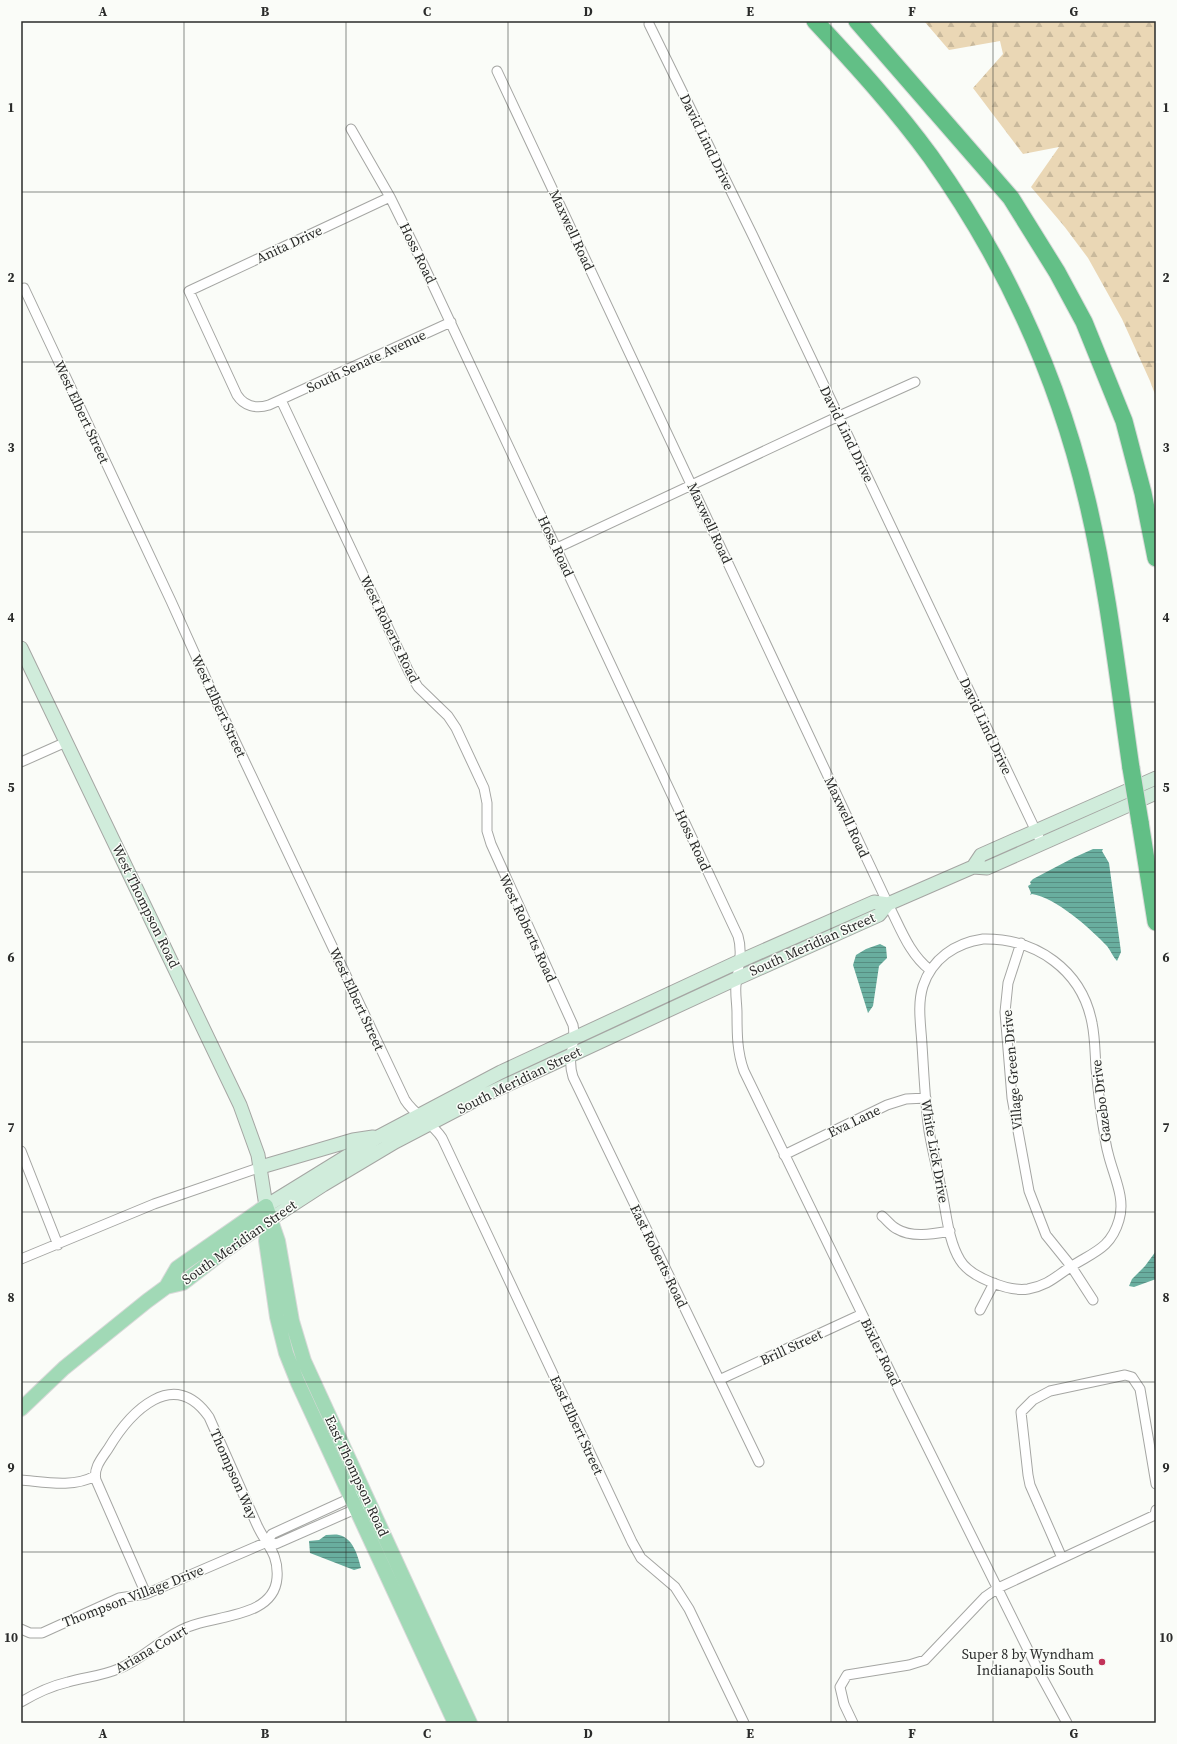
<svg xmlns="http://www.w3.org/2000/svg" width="1177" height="1744" font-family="'Source Serif 4',serif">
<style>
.forest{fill:url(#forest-firs)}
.water{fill:url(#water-rules)}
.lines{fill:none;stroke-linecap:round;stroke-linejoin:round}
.street-casing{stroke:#a5a6a3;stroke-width:11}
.secondary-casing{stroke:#a5a6a3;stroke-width:15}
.primary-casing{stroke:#d9d9d9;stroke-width:16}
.highway-casing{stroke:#d9d9d9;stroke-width:19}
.street{stroke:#fff;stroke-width:9}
.secondary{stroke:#d0ecdb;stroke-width:13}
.primary{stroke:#a1d9b6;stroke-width:14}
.highway{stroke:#62bf86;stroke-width:17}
.highway-bridge-casing{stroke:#d9d9d9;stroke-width:19;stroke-linecap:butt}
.highway-bridge{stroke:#62bf86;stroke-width:17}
.grid{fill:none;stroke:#2a2b2a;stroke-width:1;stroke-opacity:0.55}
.poi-dot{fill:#c23359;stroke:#fafcf8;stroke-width:1.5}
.labels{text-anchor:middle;stroke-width:3;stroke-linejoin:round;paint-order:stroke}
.street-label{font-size:14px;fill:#2a2b2a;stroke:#fafcf8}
.poi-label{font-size:14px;fill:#2a2b2a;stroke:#fafcf8;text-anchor:end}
.neatline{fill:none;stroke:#2a2b2a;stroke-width:1.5}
.grid-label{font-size:13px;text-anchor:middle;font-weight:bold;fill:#2a2b2a}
</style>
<defs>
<pattern id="forest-firs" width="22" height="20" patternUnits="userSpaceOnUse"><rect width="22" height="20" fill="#ead7b5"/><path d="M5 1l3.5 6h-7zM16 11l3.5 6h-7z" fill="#c9b99c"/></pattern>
<pattern id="water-rules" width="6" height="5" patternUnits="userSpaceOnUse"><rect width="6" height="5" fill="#69ae9f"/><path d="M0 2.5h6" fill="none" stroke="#578e82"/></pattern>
</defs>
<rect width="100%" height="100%" fill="#fafcf8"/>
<path class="forest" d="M924,21H1156V397L1150,381L1122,319L1088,258L1064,226L1031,187L1059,147L1023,154L973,88L1003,54L1000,41L949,50Z"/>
<path class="water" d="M1093,849H1103L1102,851L1109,863L1121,952L1117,961C1113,957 1111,951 1107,946C1091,929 1055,897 1032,894L1030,895L1031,893L1028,886L1031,884L1030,882L1033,879L1073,858Z
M880,944L886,947L887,958L879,966L873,1006L868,1013L853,965L856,955L866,949Z
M1156,1251V1279L1134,1287L1129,1286L1132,1279L1145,1266Z
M326,1535C330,1535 335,1534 339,1535C353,1538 358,1556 361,1568L354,1570L310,1553L309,1541L319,1540Z"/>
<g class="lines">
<defs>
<path id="street" d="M649,24L753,236L1042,844
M497,71L888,904C900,927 909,954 930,970
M351,129L390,197L423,264L738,936C743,953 738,968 736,985C735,994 737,1004 737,1013C737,1033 737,1052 744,1071L902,1396L1038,1670L1067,1723
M390,197L189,291L237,395C244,406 256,409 269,405L451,322
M24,288L171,601L217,703L405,1100C415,1116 432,1122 442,1138L632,1542L641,1558L675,1587L689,1609L744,1723
M281,400L409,672L418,687L448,716L456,728L484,788L487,803V831L491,844L573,1025C577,1044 566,1055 573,1077L759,1462
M557,548L839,416L915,382
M21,762L66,742
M983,939C1036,938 1082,970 1092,1023C1095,1037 1095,1053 1096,1068C1098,1089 1100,1110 1104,1131C1105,1139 1106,1146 1108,1153C1113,1175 1126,1198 1119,1220C1111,1248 1094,1252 1072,1266C1056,1276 1049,1285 1028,1289C1009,1292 970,1277 960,1260C949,1242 947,1218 943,1198C939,1176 933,1154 929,1131C925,1103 924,1074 922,1045C921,1026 917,1005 923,986C932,959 955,943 983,939Z
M1021,943L1008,983L1005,1012L1012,1098L1029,1191L1046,1235L1071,1266L1093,1300
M21,1151L58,1245
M784,1155L887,1105L906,1099L926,1098
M882,1216C887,1220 891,1226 897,1229C912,1238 933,1234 950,1231
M21,1259L154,1204L261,1167
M980,1310L994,1283
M719,1380L862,1314
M21,1480C45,1482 73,1488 95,1476
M267,1542L276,1544L360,1507
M1062,1558L1030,1485L1028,1475L1021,1412L1033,1400L1050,1391L1125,1375L1132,1377L1140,1389L1156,1484
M21,1629L30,1633H42L119,1598L146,1594L267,1542L272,1534L355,1496
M21,1702C36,1693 51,1686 68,1682C85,1677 102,1676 118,1669C144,1659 162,1637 188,1627C215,1615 274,1618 277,1578C279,1553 266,1545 257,1525C241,1489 225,1453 209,1417C174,1366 130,1412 108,1449C102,1458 93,1468 96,1480L146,1594
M853,1723L844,1704L840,1687L847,1675L909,1665L925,1660L985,1597L998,1588L1155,1515L1156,1510"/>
<path id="secondary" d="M21,648L240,1105L258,1155L266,1206L378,1137L501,1072L740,961L874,902L888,904
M973,867L981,855L1156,778
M261,1167L353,1140L373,1137
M269,1220L323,1185L395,1142L483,1096L738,978L879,915L888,904L973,867L987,868L1156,793"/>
<path id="primary" d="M269,1221L266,1241L277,1317L286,1353L298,1383L455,1723
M166,1287L177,1268L266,1206L278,1241L292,1321L304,1361L470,1723
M21,1409L64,1368L147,1301L166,1287L183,1283L223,1252L269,1220"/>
<path id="highway" d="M815,21C856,65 896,109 931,157C1005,261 1058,377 1087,500C1108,588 1118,679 1131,768
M857,21L1011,198L1057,272L1084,322L1124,421L1143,493L1156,558
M1140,822L1156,922"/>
</defs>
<use href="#street" class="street-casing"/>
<use href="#secondary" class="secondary-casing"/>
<use href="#primary" class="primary-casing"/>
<use href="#highway" class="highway-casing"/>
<use href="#street" class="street"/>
<use href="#secondary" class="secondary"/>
<use href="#primary" class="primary"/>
<use href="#highway" class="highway"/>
<defs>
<path id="highway-bridge" d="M1131,768L1140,822"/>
</defs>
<use href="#highway-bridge" class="highway-bridge-casing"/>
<use href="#highway-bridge" class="highway-bridge"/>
</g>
<path class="grid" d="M184,21V1723M346,21V1723M508,21V1723M669,21V1723M831,21V1723M993,21V1723M21,192H1156M21,362H1156M21,532H1156M21,702H1156M21,872H1156M21,1042H1156M21,1212H1156M21,1382H1156M21,1552H1156"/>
<circle class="poi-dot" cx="1102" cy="1662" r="4"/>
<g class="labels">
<g class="street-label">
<text transform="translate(707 142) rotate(64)" y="5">David Lind Drive</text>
<text transform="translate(572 230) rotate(65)" y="5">Maxwell Road</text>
<text transform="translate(289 244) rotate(-25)" y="5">Anita Drive</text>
<text transform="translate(418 253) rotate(64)" y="5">Hoss Road</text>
<text transform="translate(366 361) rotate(-25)" y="5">South Senate Avenue</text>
<text transform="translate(82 412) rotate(65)" y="5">West Elbert Street</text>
<text transform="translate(847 434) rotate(64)" y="5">David Lind Drive</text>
<text transform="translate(710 523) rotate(65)" y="5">Maxwell Road</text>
<text transform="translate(556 546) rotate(65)" y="5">Hoss Road</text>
<text transform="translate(390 629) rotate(64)" y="5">West Roberts Road</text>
<text transform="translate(219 706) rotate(65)" y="5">West Elbert Street</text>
<text transform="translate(986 726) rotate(65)" y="5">David Lind Drive</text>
<text transform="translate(847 817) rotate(65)" y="5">Maxwell Road</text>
<text transform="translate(693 840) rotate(65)" y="5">Hoss Road</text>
<text transform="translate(146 906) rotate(64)" y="5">West Thompson Road</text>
<text transform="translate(528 928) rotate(65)" y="5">West Roberts Road</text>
<text transform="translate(812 944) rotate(-24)" y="5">South Meridian Street</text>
<text transform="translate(357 999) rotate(65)" y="5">West Elbert Street</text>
<text transform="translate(1012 1070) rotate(-95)" y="5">Village Green Drive</text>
<text transform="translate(519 1080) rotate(-26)" y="5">South Meridian Street</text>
<text transform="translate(1101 1101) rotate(-97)" y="5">Gazebo Drive</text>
<text transform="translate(854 1121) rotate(-26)" y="5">Eva Lane</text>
<text transform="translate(935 1151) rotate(80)" y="5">White Lick Drive</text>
<text transform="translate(239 1242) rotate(-35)" y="5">South Meridian Street</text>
<text transform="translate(659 1256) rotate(64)" y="5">East Roberts Road</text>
<text transform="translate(791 1347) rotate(-25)" y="5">Brill Street</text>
<text transform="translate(881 1352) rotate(64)" y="5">Bixler Road</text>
<text transform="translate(577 1425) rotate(65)" y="5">East Elbert Street</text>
<text transform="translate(234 1474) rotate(66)" y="5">Thompson Way</text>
<text transform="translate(357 1476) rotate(65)" y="5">East Thompson Road</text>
<text transform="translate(133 1596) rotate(-21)" y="5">Thompson Village Drive</text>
<text transform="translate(151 1649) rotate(-30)" y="5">Ariana Court</text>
</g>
<g class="poi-label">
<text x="1094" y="1659">Super 8 by Wyndham<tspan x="1094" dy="16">Indianapolis South</tspan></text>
</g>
</g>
<rect width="1177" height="1744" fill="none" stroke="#fafcf8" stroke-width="44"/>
<rect x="22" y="22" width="1133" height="1700" class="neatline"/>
<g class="grid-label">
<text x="103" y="16">A</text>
<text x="265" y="16">B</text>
<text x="427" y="16">C</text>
<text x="588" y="16">D</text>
<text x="750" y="16">E</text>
<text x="912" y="16">F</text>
<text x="1074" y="16">G</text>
<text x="11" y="112">1</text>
<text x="1166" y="112">1</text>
<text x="11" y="282">2</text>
<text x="1166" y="282">2</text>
<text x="11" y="452">3</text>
<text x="1166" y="452">3</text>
<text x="11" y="622">4</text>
<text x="1166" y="622">4</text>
<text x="11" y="792">5</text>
<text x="1166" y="792">5</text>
<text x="11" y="962">6</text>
<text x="1166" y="962">6</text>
<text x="11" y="1132">7</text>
<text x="1166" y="1132">7</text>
<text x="11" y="1302">8</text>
<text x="1166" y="1302">8</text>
<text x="11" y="1472">9</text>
<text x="1166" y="1472">9</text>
<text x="11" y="1642">10</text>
<text x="1166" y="1642">10</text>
<text x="103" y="1738">A</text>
<text x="265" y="1738">B</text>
<text x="427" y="1738">C</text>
<text x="588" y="1738">D</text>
<text x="750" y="1738">E</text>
<text x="912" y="1738">F</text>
<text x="1074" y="1738">G</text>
</g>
</svg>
